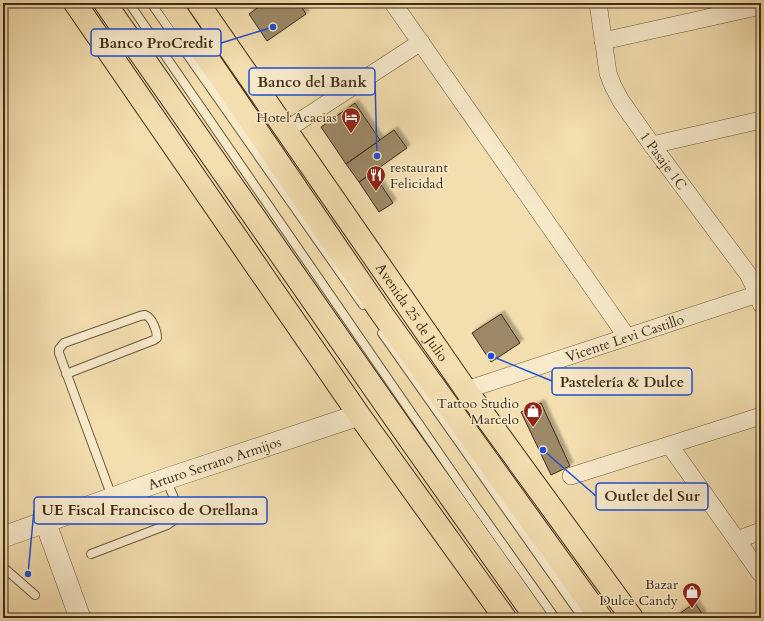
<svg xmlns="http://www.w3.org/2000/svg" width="764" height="621" font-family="Cardo,serif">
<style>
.building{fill:#9d8967;stroke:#402d18;filter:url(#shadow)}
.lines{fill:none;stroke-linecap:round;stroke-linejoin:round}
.service-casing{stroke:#6d593e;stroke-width:10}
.minor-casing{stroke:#6d593e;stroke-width:18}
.tertiary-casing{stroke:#6d593e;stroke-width:22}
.primary-casing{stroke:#402d18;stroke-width:24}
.service{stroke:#f7eacb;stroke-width:8}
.minor{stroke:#f7eacb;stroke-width:17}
.tertiary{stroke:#f7eacb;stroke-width:21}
.primary{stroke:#f3deaf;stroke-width:22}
.labels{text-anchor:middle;stroke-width:3;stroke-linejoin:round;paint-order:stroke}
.poi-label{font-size:14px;fill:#402d18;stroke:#f7eacb;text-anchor:end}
.street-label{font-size:14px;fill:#402d18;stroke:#f7eacb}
.leader{fill:none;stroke:#1d4ed8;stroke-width:1.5}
.callout-dot{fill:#1d4ed8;stroke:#f7eacb;stroke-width:1.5}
.callout{fill:#f7eacb;stroke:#1d4ed8;stroke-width:1.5}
.callout-label{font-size:15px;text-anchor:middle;font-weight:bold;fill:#402d18}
</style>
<defs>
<filter id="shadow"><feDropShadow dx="3.5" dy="-3.5" stdDeviation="1" flood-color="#0004"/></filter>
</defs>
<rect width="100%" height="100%" fill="#f3deaf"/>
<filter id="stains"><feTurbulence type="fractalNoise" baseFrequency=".005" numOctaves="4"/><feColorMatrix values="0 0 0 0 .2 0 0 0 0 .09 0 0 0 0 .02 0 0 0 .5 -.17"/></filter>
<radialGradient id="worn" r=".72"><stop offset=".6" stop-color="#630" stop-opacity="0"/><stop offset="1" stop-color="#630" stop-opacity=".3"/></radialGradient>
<path class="building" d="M264,3H299L306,14L267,41L249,14Z
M355,103L380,140L346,164L321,127Z
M394,130L407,148L359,182L346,164Z
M373,173L393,203L379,212L359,182Z
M501,314L520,343L491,362L472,333Z
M541,403L570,466L551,475L521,412Z
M695,603L703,615L700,618H673Z"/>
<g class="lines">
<defs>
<path id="service" d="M129,3L470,498L555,618
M151,3L363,305
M382,333L583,618
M66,374L154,340L157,338C157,331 152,317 145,315L140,316L64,343L59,349V353L112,497
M91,554L167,525C172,522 177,519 178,513C179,506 169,487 166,480
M3,567L35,595"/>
<g id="minor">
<path d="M393,3L627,337"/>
<path id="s1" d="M598,3L608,73L613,86L621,101L652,145L748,274L758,294L761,304"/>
<path d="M603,41L761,6"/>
<path d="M286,130L421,42"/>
<path d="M652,145L761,120"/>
<path id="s2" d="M466,390L761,293"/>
<path d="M670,446L761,574"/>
<path d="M571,476L761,416"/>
<path d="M737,540L761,531"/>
</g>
<g id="tertiary">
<path d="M45,521L80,618"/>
<path id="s3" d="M3,537L166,479L359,415"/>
</g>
<g id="primary">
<path d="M75,3L359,415L505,618"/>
<path d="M105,3L403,430L536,618"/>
<path d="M170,3L382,314L601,618"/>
<path id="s4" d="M198,3L466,390L632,618"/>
</g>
</defs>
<use href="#service" class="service-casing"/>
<use href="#minor" class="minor-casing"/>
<use href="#tertiary" class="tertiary-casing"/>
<use href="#primary" class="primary-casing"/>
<use href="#service" class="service"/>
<use href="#minor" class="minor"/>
<use href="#tertiary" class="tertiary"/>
<use href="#primary" class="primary"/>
</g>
<defs>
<symbol id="hotel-pin" viewBox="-11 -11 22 30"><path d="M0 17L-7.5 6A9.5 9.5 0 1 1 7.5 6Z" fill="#8f2418" stroke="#f7eacb"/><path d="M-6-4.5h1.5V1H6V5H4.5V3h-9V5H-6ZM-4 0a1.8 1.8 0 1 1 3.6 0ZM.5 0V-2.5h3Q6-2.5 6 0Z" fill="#fff"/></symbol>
<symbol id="restaurant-pin" viewBox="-11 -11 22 30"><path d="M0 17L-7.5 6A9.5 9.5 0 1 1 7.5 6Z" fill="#8f2418" stroke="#f7eacb"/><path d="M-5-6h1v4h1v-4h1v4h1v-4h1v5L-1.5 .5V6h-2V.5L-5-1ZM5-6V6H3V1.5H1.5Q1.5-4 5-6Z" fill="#fff"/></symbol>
<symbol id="shop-pin" viewBox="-11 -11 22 30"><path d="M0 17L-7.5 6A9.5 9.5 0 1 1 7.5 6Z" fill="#8f2418" stroke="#f7eacb"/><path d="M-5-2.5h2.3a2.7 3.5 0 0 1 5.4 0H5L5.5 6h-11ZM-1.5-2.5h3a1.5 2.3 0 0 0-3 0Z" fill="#fff"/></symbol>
</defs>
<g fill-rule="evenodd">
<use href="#hotel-pin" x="340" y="106" width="22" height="30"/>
<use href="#restaurant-pin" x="365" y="164" width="22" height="30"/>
<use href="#shop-pin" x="522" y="400" width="22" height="30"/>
<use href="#shop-pin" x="681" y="581" width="22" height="30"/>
</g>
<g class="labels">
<g class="poi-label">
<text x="337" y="122">Hotel Acacias</text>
<text x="390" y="172" text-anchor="start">restaurant<tspan x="390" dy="16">Felicidad</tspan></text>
<text x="519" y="408">Tattoo Studio<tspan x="519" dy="16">Marcelo</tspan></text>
<text x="678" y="589">Bazar<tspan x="678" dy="16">Dulce Candy</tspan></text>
</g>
<g class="street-label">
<text dy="5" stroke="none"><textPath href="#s1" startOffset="175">1 Pasaje 1C</textPath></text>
<text dy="5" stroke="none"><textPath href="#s4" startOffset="376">Avenida 25 de Julio</textPath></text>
<text dy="5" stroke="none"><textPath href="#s2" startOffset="167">Vicente Levi Castillo</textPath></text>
<text dy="5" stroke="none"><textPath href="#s3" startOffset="224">Arturo Serrano Armijos</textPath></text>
</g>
</g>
<path class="leader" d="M273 27L221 43M377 156L375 81M491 356L552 381M543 450L596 496M28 574L34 510"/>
<g class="callout-dot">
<circle cx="273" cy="27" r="4"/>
<circle cx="377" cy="156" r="4"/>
<circle cx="491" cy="356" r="4"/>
<circle cx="543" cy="450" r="4"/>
<circle cx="28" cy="574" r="4"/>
</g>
<g class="callout">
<rect x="91" y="29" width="130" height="27" rx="4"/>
<rect x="249" y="68" width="126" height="27" rx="4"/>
<rect x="552" y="368" width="140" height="27" rx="4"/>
<rect x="596" y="483" width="112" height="27" rx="4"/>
<rect x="34" y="497" width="233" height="27" rx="4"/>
</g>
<g class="callout-label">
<text x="156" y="48">Banco ProCredit</text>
<text x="312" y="87">Banco del Bank</text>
<text x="622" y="387">Pastelería &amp; Dulce</text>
<text x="652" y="501">Outlet del Sur</text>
<text x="150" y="515">UE Fiscal Francisco de Orellana</text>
</g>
<rect width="764" height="621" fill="none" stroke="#f3deaf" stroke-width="16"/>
<rect x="4" y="4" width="756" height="613" fill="none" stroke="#402d18" stroke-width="2"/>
<rect x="8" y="8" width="748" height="605" fill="none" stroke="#402d18"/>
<rect width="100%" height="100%" filter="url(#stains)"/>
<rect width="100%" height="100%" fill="url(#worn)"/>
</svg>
